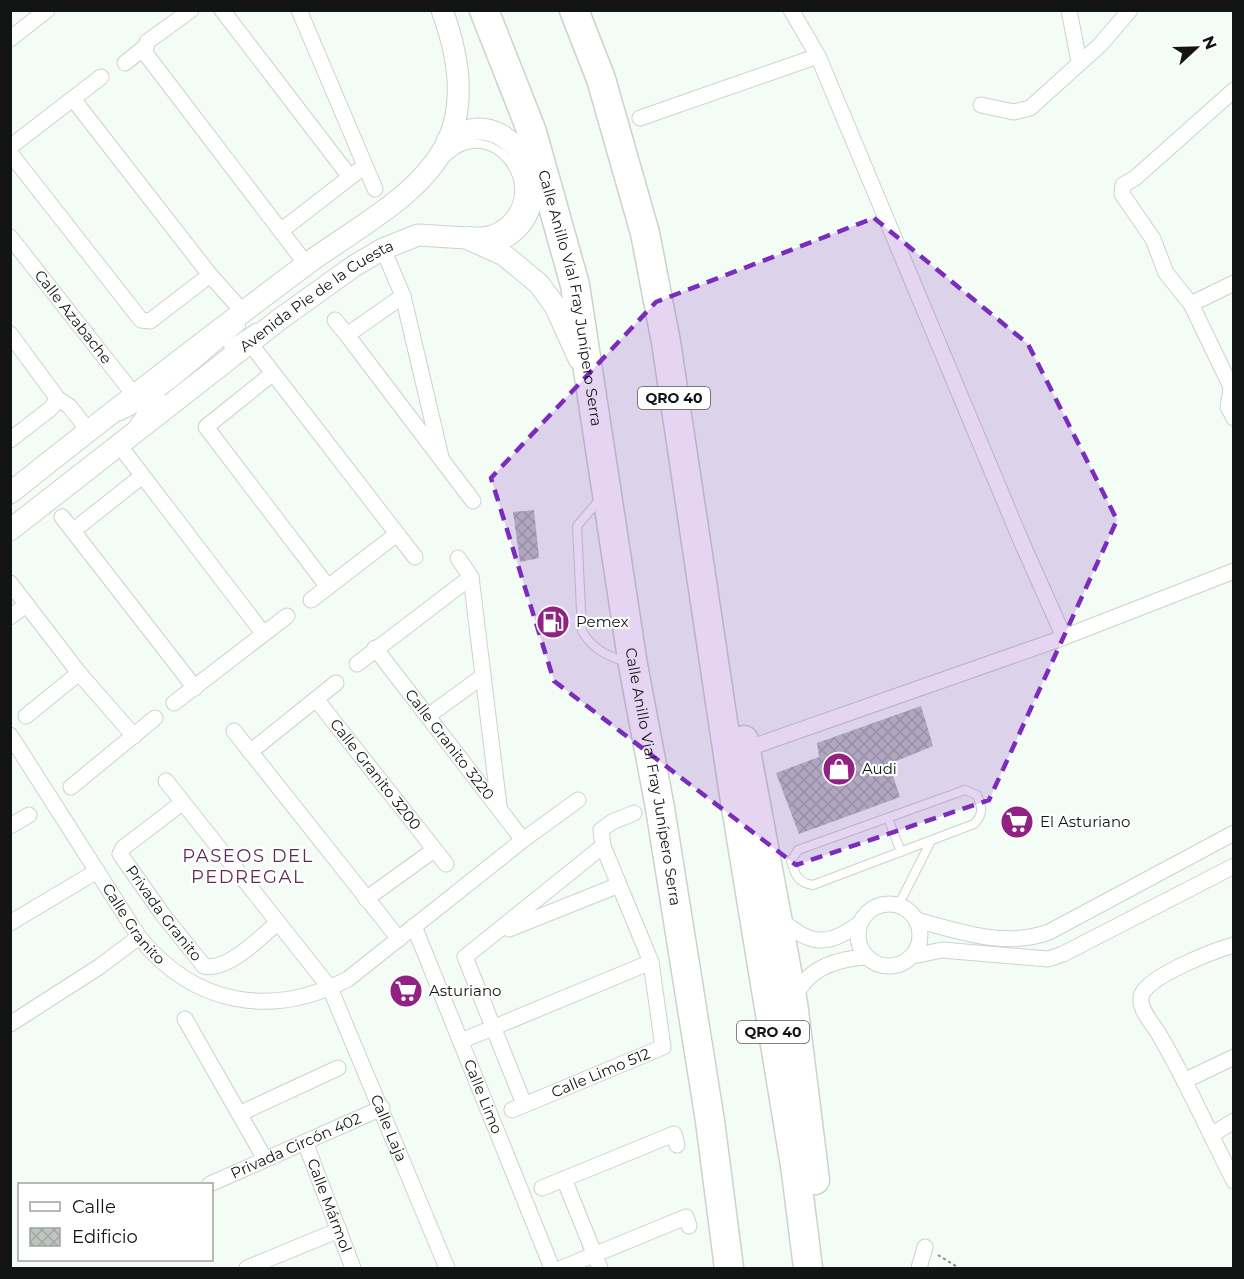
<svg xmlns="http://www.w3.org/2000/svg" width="1244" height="1279" font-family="Montserrat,sans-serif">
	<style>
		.building { fill: url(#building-cross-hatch) }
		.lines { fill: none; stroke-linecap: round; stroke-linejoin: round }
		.lane-casing { stroke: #cbd3cd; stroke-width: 10 }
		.street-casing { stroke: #cbd3cd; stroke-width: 17 }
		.secondary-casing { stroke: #cbd3cd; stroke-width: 23 }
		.highway-casing { stroke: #cbd3cd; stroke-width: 31 }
		.path { stroke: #868b87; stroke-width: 2; stroke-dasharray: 3 3; stroke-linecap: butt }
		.lane { stroke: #fff; stroke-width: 8 }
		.street { stroke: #fff; stroke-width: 15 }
		.secondary { stroke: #fff; stroke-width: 21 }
		.highway { stroke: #fff; stroke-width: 28 }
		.marked { fill: #7b2cbf; fill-opacity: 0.2; stroke: #7b2cbf; stroke-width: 4.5; stroke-dasharray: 12 8; stroke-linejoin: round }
		.labels { text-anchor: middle; stroke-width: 4.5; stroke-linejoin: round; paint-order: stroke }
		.shield { fill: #fff; stroke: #595b5a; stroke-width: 1.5 }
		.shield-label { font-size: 14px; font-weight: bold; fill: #121513 }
		.street-label { font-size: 15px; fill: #121513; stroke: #fff }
		.poi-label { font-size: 15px; fill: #121513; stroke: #fff; text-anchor: start }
		.quarter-label { font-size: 18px; letter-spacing: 1.5px; fill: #612b58; stroke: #fff }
	</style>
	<defs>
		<pattern id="building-cross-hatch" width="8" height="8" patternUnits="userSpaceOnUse" patternTransform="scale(1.5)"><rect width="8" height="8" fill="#bdc5c0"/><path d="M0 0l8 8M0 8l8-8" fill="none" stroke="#a1a8a4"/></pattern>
	</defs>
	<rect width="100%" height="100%" fill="#f4fcf6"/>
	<g class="building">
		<polygon points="534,510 539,558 520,562 513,512"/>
		<polygon points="921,706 933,746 889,764 900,797 799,834 776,773 819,757 817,743"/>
		<polygon points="1012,809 1030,822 1021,834 1003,821"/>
	</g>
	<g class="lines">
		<g class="lane-casing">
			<g id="lane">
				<path d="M448,156C492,115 547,187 503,223C493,231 482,233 469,231"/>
				<polyline points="228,346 255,328"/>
				<path d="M121,416C166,395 203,357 241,326"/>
				<polyline points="135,422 141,414 162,398"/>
				<path d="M600,499L577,526L582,631C593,650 607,655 627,663"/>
				<path d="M965,790L977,795C982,807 984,814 974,824L813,885C798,883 795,875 791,861L798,850Z"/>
				<polyline points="888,818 901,852"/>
				<polyline points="899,904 931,841"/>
			</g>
		</g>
		<g class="street-casing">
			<g id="street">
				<polyline points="191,10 147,42 145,53 306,264"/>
				<polyline points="222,10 350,177"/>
				<polyline points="299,10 375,189"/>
				<polyline points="791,10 818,56 1022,543 1064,637"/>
				<polyline points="1069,10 1079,62"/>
				<polyline points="10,39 47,10"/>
				<polyline points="125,63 145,47"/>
				<polyline points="1234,90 1135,178 1123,185 1122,194 1153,239 1166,273 1191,304 1234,393"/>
				<polyline points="73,99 210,275 244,313"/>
				<polyline points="981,105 1014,112 1030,108 1100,45 1130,10"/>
				<polyline points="640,118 818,56"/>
				<polyline points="10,147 101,77"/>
				<polyline points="10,153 141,320 150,321 210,275"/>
				<polyline points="282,230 358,171"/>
				<path id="s1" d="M10,237L135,396"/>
				<polyline points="383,249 403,296 441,457"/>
				<polyline points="403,296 347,335 473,501"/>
				<polyline points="1191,304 1234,283"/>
				<polyline points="335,320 347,335"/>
				<polyline points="10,334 58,399 69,406 89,431"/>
				<polyline points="249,342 415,557"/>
				<polyline points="272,374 206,427 328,587"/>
				<polyline points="1231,389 1228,407 1234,418"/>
				<polyline points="10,440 50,409 58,399"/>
				<polyline points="119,445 263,633"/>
				<polyline points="62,517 195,688"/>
				<polyline points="74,530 141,477"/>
				<polyline points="458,558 471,577 499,806"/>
				<polyline points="10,583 79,673 134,736"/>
				<polyline points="311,600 397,534"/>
				<polyline points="10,617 26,605"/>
				<path id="s2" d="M375,648L523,840"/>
				<polyline points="357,664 471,577"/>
				<path id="s3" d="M316,699L446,864"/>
				<polyline points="174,703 287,616"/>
				<polyline points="26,716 79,673"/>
				<polyline points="428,716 483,676"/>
				<polyline points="234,731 399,939"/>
				<path id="s4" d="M10,735L139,937C194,1005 271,1019 348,979L523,840L578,800"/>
				<polyline points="746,749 1054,641 1234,571"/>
				<polyline points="250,752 336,683"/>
				<path id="s5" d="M166,781L330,988L447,1268"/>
				<polyline points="71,787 155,718"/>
				<path id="s6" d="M183,802L123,848L120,854L163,915L204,966C227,972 261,937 278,922"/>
				<polyline points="10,826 29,815"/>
				<polyline points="366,899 434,850"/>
				<circle cx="889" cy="935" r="31"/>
				<path d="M779,918C809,945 827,948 860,923"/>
				<path d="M917,920C960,932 1006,948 1049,932L1234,833"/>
				<polyline points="10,923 97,871"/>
				<path id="s7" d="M414,926L552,1268"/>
				<polyline points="509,929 619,885"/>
				<path d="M1234,945C1213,951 1151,975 1142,994C1137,1006 1150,1021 1157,1031C1186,1079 1208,1131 1234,1181"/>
				<polyline points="913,956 942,950 1048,959 1063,954 1234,866"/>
				<path d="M794,1000C805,969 836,959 866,957"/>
				<polyline points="185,1019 265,1159"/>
				<polyline points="10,1024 99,967 139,937"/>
				<polyline points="461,1041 651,962"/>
				<polyline points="1184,1081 1234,1057"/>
				<polyline points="524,1104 465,957 603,846"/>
				<path id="s8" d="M512,1110L663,1047L651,962L603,846L601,830L612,822L634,813"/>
				<polyline points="241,1113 338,1068"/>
				<polyline points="1211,1135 1234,1121"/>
				<path id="s9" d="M305,1142L353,1268"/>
				<polyline points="564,1179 600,1268"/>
				<path id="s10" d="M210,1184L382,1108"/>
				<polyline points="542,1188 674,1134 677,1145"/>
				<polyline points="247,1268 339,1230"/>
				<polyline points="562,1268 686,1217 689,1226"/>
				<polyline points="919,1268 925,1247"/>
			</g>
		</g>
		<g class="secondary-casing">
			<g id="secondary">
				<path d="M447,141C452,138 458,134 463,132C516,112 560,197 510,234C504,239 492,241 484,244"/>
				<path d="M10,493C107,416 205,340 304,266C353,229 418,199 447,143C467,102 457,51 442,10"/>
				<path id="s11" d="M10,530L280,319L354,266L383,249L418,235L466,238L504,255L539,284L555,306L579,359"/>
			</g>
		</g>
		<g class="highway-casing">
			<g id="highway">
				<path id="s12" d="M484,10L532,132L575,285L633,665L660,808L710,1121L729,1268"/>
				<polyline points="574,10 601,79 645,233 666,342 734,795 796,1172 808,1268"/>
				<polyline points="744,740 793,1003 815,1180"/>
			</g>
		</g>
		<polyline class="path" points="938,1255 959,1268"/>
		<use href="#lane" class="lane"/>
		<use href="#street" class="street"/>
		<use href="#secondary" class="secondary"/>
		<use href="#highway" class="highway"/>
	</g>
	<path class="marked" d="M874,218L1028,344L1117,520L989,800L796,865L554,681L491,478L656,302Z"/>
	<defs>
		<g id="fuel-disc" transform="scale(1.725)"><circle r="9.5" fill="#912182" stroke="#fff"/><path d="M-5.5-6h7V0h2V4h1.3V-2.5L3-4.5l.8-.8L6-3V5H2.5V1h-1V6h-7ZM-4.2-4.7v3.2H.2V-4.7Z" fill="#fff"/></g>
		<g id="shop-disc" transform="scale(1.725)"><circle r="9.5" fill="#912182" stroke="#fff"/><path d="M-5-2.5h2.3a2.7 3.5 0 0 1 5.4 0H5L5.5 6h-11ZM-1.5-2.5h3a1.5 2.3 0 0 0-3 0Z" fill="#fff"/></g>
		<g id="supermarket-disc" transform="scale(1.725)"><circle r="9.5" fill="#912182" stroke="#fff"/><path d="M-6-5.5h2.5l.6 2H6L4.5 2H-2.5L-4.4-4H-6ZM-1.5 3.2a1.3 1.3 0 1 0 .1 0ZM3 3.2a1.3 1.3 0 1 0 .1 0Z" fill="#fff"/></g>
	</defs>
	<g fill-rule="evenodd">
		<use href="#fuel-disc" x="553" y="622"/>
		<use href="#shop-disc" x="839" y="769"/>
		<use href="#supermarket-disc" x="1017" y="822"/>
		<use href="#supermarket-disc" x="406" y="991"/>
	</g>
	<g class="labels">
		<g class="shield">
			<rect x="638" y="387" width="72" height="22" rx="4.5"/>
			<rect x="737" y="1021" width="72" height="22" rx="4.5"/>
		</g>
		<g class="shield-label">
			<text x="674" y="403">QRO 40</text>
			<text x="773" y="1037">QRO 40</text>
		</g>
		<g class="street-label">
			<text dy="5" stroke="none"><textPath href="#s11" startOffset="386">Avenida Pie de la Cuesta</textPath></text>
			<text dy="5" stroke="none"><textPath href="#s12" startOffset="302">Calle Anillo Vial Fray Junípero Serra</textPath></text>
			<text dy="5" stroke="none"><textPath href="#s1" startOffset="102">Calle Azabache</textPath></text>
			<text dy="5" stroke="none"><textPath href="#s2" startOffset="122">Calle Granito 3220</textPath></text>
			<text dy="5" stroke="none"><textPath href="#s3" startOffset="96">Calle Granito 3200</textPath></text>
			<text dy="5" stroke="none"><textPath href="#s12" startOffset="788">Calle Anillo Vial Fray Junípero Serra</textPath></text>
			<text dy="5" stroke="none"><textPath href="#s6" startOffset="156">Privada Granito</textPath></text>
			<text dy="5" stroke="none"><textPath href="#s4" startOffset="226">Calle Granito</textPath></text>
			<text dy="5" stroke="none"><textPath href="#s8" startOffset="96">Calle Limo 512</textPath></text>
			<text dy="5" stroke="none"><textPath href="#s7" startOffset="184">Calle Limo</textPath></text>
			<text dy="5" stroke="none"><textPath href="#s5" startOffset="416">Calle Laja</textPath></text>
			<text dy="5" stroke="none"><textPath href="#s10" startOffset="94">Privada Circón 402</textPath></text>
			<text dy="5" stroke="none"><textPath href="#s9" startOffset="68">Calle Mármol</textPath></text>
		</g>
		<g class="poi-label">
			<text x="576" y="627">Pemex</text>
			<text x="862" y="774">Audi</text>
			<text x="1040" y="827">El Asturiano</text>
			<text x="429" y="996">Asturiano</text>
		</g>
		<g class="quarter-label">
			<text x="248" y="862">PASEOS DEL<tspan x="248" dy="21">PEDREGAL</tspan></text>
		</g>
	</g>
	<rect width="1244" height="1279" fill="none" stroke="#121513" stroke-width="24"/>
	<rect x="18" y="1183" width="195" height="78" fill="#ffffff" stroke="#a0a1a1" stroke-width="1.5"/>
	<rect x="30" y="1202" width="30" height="9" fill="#ffffff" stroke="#a0a1a1" stroke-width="1.5"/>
	<text x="72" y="1213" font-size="18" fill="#121513">Calle</text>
	<rect x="30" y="1228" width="30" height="18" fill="url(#building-cross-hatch)" stroke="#a0a1a1" stroke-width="1.5"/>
	<text x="72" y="1243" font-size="18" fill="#121513">Edificio</text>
	<g transform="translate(1196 48) rotate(68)" stroke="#ffffff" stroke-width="4.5" paint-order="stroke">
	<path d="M0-4.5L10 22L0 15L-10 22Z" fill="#121513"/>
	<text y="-9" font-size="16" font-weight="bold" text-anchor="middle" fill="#121513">N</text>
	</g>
</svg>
